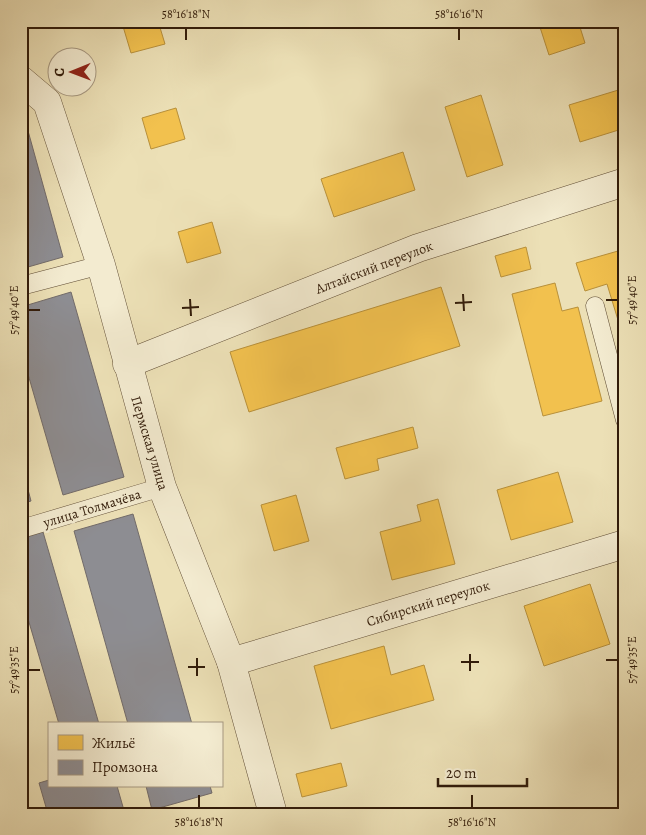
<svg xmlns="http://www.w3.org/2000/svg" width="646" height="835" font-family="Alegreya,serif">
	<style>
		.homes { fill: #f2c14e; stroke: #b8903a }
		.industry { fill: #8d8d92; stroke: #726b69 }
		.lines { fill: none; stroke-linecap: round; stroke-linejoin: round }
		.lane-casing { stroke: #604d35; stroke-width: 19 }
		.street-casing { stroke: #604d35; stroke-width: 29 }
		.lane { stroke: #f3ebd0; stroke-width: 18 }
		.street { stroke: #f3ebd0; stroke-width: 28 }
		.ticks { fill: none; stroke: #321c0a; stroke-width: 2 }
		.labels { text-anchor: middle; stroke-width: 5; stroke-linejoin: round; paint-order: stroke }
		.street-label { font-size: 14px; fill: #321c0a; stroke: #f3ebd0 }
		.neatline { fill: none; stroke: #321c0a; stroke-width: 2 }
		.ticks-label { font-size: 12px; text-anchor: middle; fill: #321c0a }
	</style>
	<rect width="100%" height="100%" fill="#ece0b6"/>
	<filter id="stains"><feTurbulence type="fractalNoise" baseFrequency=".004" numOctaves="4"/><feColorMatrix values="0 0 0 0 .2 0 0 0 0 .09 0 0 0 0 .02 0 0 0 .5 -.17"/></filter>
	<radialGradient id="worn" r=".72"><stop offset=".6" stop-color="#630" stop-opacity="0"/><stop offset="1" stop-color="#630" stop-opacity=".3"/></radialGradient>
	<g class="homes">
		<polygon points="127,21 158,21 165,44 131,53 122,23"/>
		<polygon points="538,21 578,21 585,43 549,55"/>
		<polygon points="625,88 625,128 580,142 569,105"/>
		<polygon points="481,95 503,165 467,177 445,107"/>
		<polygon points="176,108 185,139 151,149 142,118"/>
		<polygon points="403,152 415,190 334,217 321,179"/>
		<polygon points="212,222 221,253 187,263 178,232"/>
		<polygon points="526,247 531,269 501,277 495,256"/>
		<polygon points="625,249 625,343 607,284 585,291 576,263"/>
		<polygon points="555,283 562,311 578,307 602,401 543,416 512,294"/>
		<polygon points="441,287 460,346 249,412 230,352"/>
		<polygon points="413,427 418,448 377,459 379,470 345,479 336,448"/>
		<polygon points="558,472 573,522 511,540 497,490"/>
		<polygon points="296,495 309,541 274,551 261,505"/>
		<polygon points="438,499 455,564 392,580 380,532 421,521 417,505"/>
		<polygon points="590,584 610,644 544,666 524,606"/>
		<polygon points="384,646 391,675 424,665 434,700 331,729 314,666"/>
		<polygon points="341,763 347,786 302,797 296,774"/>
	</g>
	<g class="industry">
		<polygon points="25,120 63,257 28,267 21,243 21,121"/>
		<polygon points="71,292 124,477 63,495 21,350 21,307"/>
		<polygon points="21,463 31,501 21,504"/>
		<polygon points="133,514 192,724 128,724 74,531"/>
		<polygon points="43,532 99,724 59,724 21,595 21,539"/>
		<polygon points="49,780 49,786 117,786 125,814 48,814 39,783"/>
		<polygon points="146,786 210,786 212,793 152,810"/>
	</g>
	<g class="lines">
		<g class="lane-casing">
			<g id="lane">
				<polyline points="21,286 101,265"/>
				<polyline points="595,306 625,420"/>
				<polyline points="21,529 162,487"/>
			</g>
		</g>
		<g class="street-casing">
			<g id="street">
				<polyline points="21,80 47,102 101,265 162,487 231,662 273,814"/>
				<polyline points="127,364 418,248 625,182"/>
				<polyline points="231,662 625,544"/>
			</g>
		</g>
		<use href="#lane" class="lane"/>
		<use href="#street" class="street"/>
	</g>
	<path class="ticks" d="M186,28V40M459,28V40M463,294L464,311M190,299L191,316M606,300H618M455,303L472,302M182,308L199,307M28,310H40M470,654V671M197,658V676M606,660H618M461,662H479M188,667H205M28,670H40M199,795V808M472,795V808"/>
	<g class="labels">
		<g class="street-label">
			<text transform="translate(374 267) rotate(-21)" y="5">Алтайский переулок</text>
			<text transform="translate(150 443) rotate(73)" y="5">Пермская улица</text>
			<text transform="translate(92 508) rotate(-17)" y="5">улица Толмачёва</text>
			<text transform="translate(428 603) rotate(-17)" y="5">Сибирский переулок</text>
		</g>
	</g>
	<rect width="646" height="835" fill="none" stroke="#ece0b6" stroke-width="55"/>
	<rect x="48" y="722" width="175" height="65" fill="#f3ebd0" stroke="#a69881"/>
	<rect x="58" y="735" width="25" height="15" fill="#f2c14e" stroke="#a69881"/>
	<text x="92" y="748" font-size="15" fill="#321c0a">Жильё</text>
	<rect x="58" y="760" width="25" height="15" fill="#8d8d92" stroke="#a69881"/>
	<text x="92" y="772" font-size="15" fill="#321c0a">Промзона</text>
	<g transform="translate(72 72) rotate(269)"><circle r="24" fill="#f3ebd0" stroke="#a69881"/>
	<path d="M0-4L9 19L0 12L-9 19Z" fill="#8f2418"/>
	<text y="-8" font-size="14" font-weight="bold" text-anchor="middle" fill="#321c0a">С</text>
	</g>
	<path d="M438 778v8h89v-8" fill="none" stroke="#321c0a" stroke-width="2.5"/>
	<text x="446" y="778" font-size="15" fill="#321c0a" stroke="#f3ebd0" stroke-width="4" paint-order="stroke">20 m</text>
	<rect x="28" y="28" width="590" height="780" class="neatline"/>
	<g class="ticks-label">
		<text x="186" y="18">58°16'18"N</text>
		<text x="459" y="18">58°16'16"N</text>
		<text transform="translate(632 300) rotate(-90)" y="4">57°49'40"E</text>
		<text transform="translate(14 310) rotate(-90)" y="4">57°49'40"E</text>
		<text transform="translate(632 660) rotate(-90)" y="4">57°49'35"E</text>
		<text transform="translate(14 670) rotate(-90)" y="4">57°49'35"E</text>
		<text x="199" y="826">58°16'18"N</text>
		<text x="472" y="826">58°16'16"N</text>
	</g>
	<rect width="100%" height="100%" filter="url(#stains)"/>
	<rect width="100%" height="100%" fill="url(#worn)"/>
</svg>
